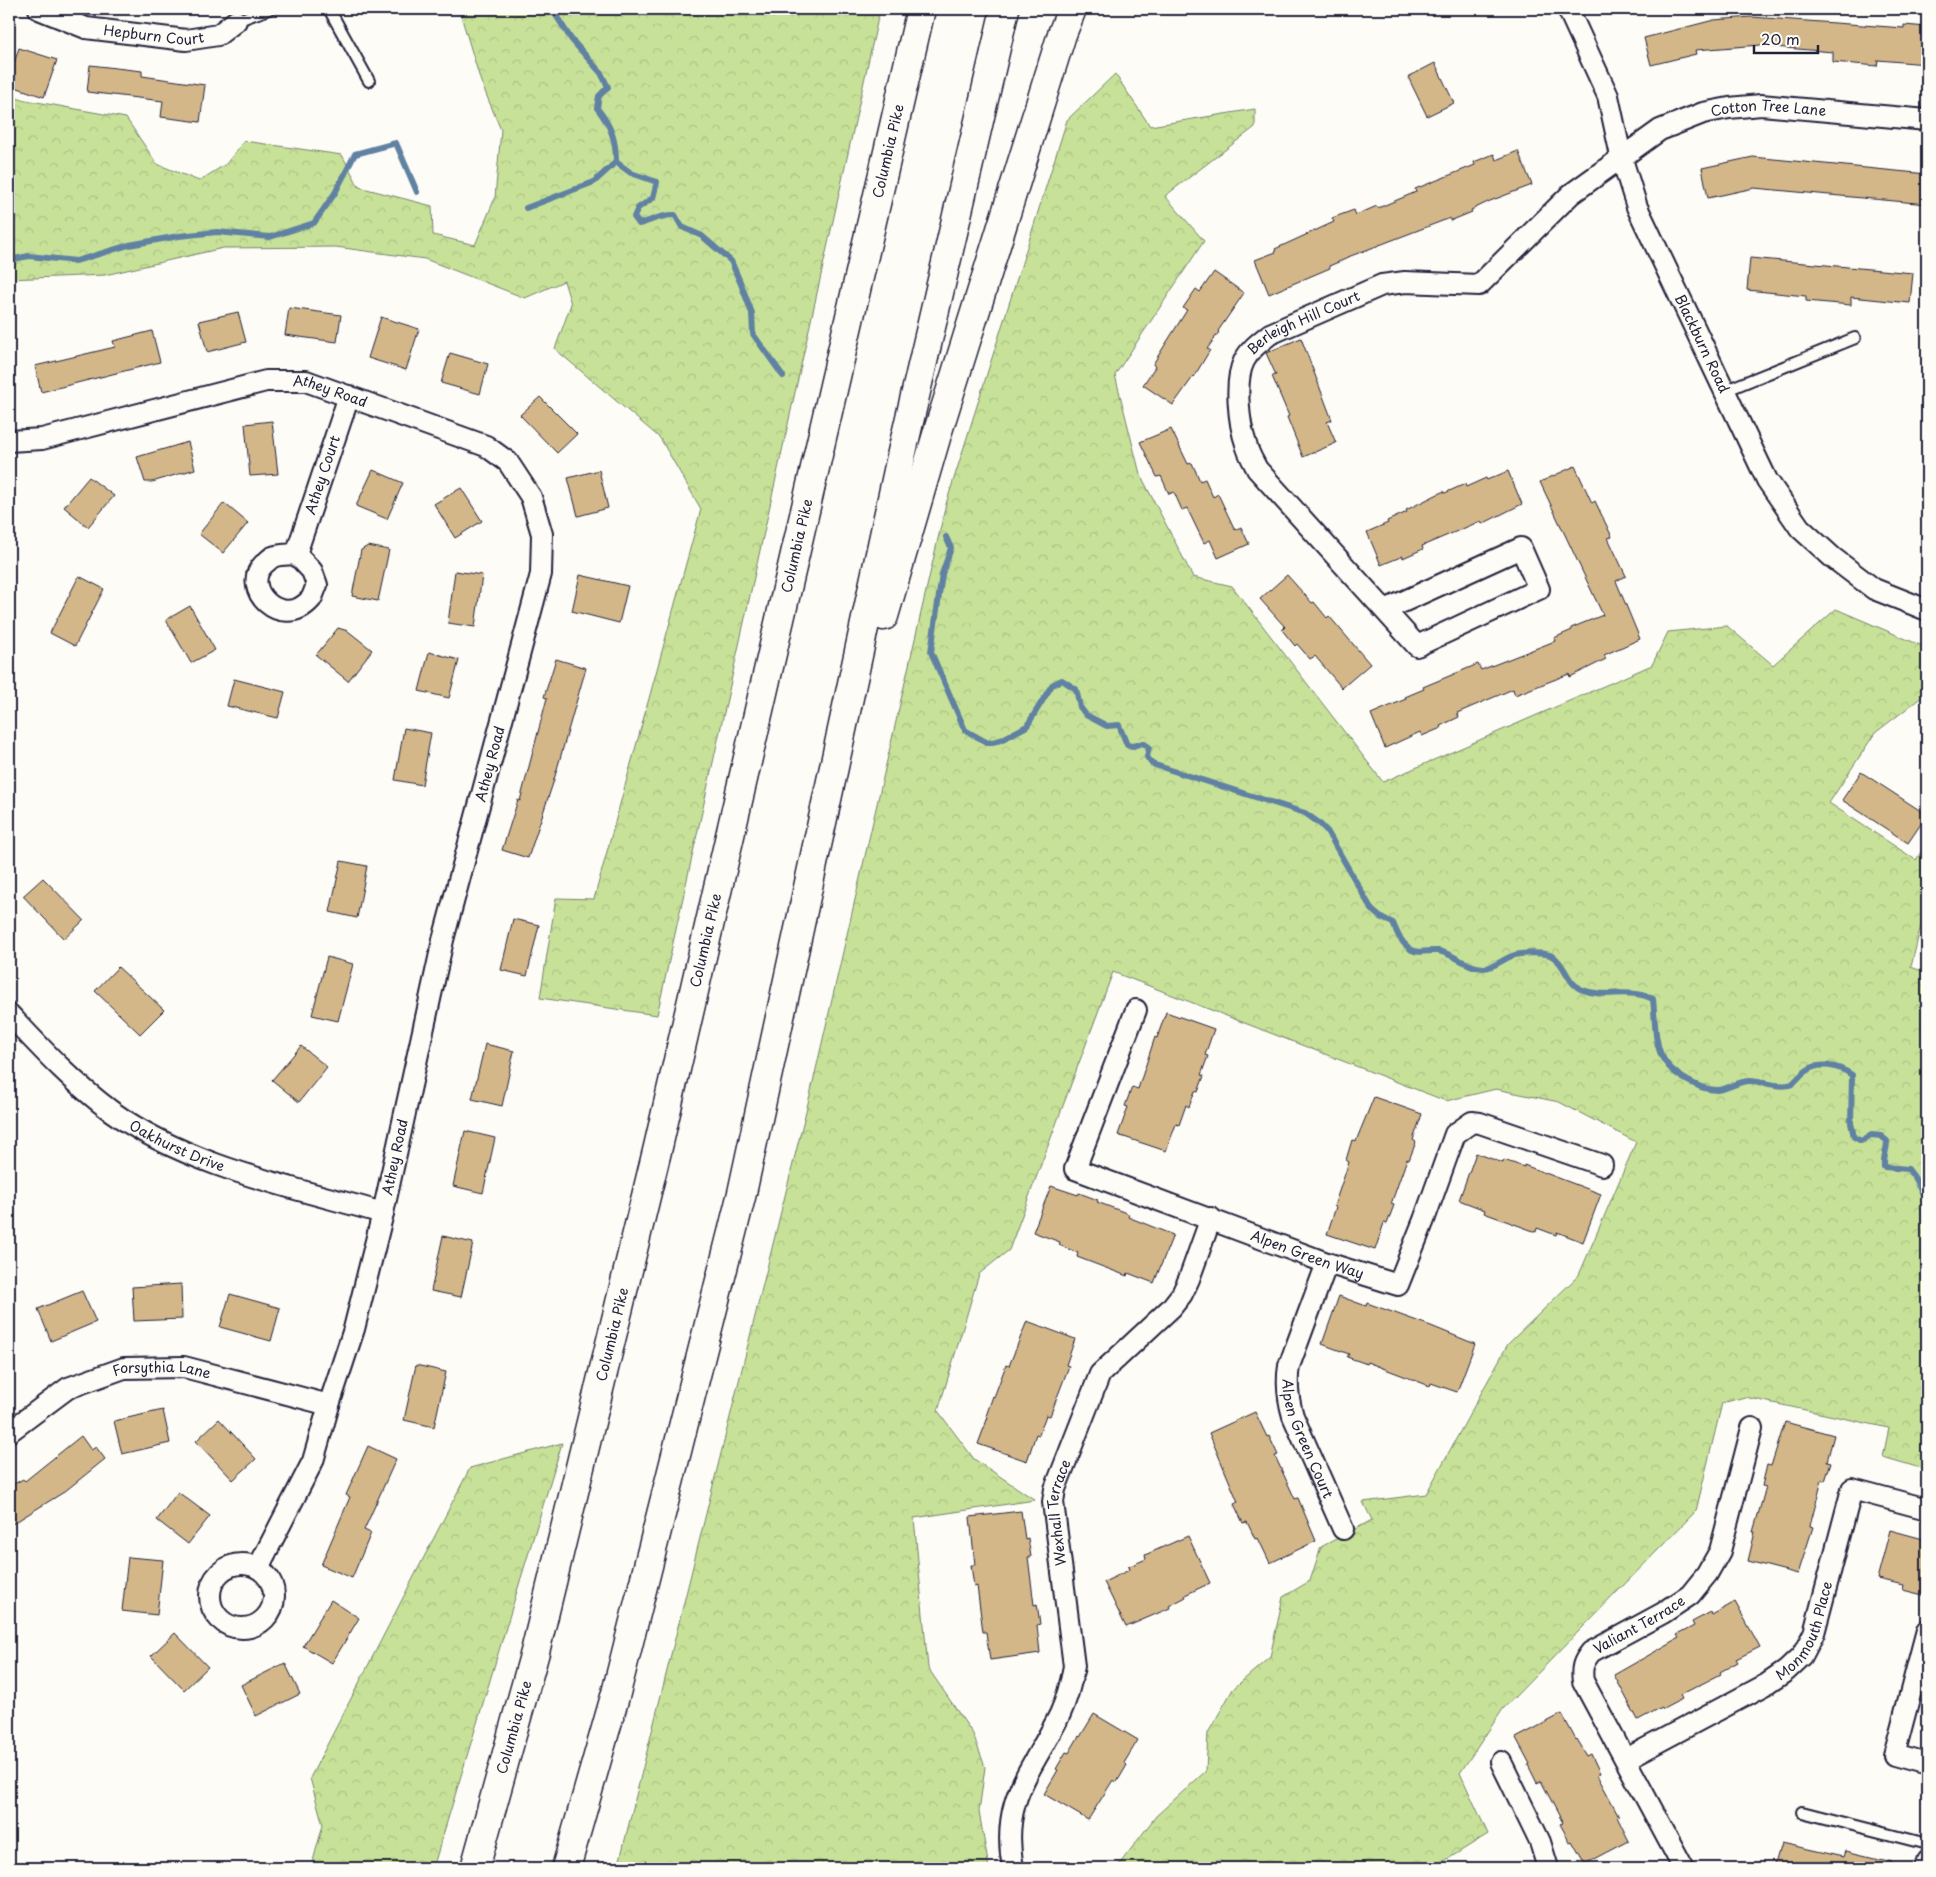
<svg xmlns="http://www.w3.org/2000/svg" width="1936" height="1877" font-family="'Playpen Sans',sans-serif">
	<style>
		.forest { fill: url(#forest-crowns); stroke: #74826a }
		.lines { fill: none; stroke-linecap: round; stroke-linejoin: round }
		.stream { stroke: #6081a2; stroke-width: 6 }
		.building { fill: #d4b789; stroke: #22223b }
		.service-casing { stroke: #22223b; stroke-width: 14 }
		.minor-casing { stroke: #22223b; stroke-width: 24 }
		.trunk-casing { stroke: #22223b; stroke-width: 31 }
		.service { stroke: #fdfcf7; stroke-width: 10 }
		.minor { stroke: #fdfcf7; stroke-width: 20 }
		.trunk { stroke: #fdfcf7; stroke-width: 28 }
		.labels { text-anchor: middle; stroke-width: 4; stroke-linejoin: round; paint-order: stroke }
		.street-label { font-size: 14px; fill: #22223b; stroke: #fdfcf7 }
	</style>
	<defs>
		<pattern id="forest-crowns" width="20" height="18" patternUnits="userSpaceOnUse" patternTransform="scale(1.25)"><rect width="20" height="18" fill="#c7e298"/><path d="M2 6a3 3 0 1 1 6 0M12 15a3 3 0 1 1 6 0" fill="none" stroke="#abc284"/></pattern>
	</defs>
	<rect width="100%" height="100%" fill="#fdfcf7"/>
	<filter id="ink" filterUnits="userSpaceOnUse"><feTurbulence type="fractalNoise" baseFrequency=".02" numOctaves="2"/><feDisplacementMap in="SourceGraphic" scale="10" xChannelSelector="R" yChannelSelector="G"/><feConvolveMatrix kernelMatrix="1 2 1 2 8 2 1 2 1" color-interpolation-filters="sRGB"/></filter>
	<g filter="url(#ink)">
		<g class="forest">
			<polygon points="459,9 880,9 657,1015 540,998 556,898 594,899 701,509 660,438 555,349 571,304 564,281 525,298 425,259 336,247 223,248 105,275 9,279 9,97 126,118 157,164 199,181 226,164 244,141 342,155 359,187 432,206 433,235 475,245 495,198 501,130 481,82"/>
			<polygon points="1115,74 1150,126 1255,109 1255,127 1165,196 1204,241 1115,375 1140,474 1193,577 1232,586 1383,782 1652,665 1668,632 1727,626 1773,665 1836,609 1927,648 1927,693 1875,733 1829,803 1916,860 1927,842 1927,900 1911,967 1927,973 1927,1470 1883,1457 1889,1428 1745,1397 1722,1403 1696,1511 1503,1709 1460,1773 1488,1834 1435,1867 1426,1868 1119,1868 1118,1866 1156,1816 1206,1771 1208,1733 1233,1689 1270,1657 1283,1597 1310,1581 1321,1547 1372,1520 1363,1502 1426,1494 1508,1344 1579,1275 1636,1142 1559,1102 1496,1089 1446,1101 1113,972 1009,1250 979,1274 938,1411 974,1459 1035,1500 914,1518 928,1668 973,1734 985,1767 979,1812 989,1868 618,1868 811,1091 946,504 1067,120"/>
			<polygon points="562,1443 433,1868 311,1868 323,1825 310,1778 470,1468"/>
		</g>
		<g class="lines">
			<g class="stream">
				<path d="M552,9L571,39L601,73L608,87L599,96L597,108C611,126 616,139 616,162L631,173L657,182L653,198L638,208L634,217L639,224C652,221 662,214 675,215L682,227L702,236L731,261L741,284L752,313L753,334L783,376"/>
				<polyline points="526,208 594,182 616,162"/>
				<polyline points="9,260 29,256 76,261 129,245 179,236 217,232 270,237 314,223 335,193 355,154 396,143 417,192"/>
				<path d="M946,537L951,548L942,574L931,652L965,730L988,743L1001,740L1027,726L1052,685L1062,680L1076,689L1080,707L1086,715L1107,726L1119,725L1127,745L1133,746L1143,743L1149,747L1147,757L1152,764L1305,813L1319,823L1327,831L1372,910L1380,917L1393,923C1397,933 1400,941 1409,948C1417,955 1429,950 1438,951C1455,954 1467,968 1484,968C1494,968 1503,959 1512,956C1520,953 1542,952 1550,955C1566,962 1566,984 1583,990C1606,999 1630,987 1653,999C1657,1036 1651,1061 1688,1081C1698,1086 1706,1090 1717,1090C1728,1089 1738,1081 1750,1081C1761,1081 1782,1089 1792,1084C1797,1080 1801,1074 1806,1071C1819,1061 1840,1066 1852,1075L1851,1123L1854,1137L1861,1141L1871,1135L1881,1136L1887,1141C1887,1151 1883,1157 1884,1167L1908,1169L1914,1177L1927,1201"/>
			</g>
		</g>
		<g class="building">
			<polygon points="1751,17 1904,28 1904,25 1927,27 1927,64 1878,60 1877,66 1833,62 1833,52 1774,47 1774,44 1695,50 1696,54 1651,65 1644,38 1714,20"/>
			<polygon points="19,48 57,60 44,97 9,85 9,78"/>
			<polygon points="1435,63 1454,103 1427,116 1408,77"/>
			<polygon points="90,65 142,71 142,76 205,85 200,122 161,117 163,101 87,92"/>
			<polygon points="1518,151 1532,185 1490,201 1471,210 1472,212 1450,221 1450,218 1348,257 1348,258 1329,266 1330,268 1269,294 1255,260 1276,252 1275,249 1334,222 1332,218 1354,210 1356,215 1377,206 1378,208 1416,192 1415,189 1475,165 1474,162 1494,154 1496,160"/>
			<polygon points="1753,157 1927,174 1927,204 1754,188 1708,198 1702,168"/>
			<polygon points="1750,258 1913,273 1910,303 1851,297 1851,305 1806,301 1806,296 1747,290"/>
			<polygon points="1214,272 1244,293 1218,331 1219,332 1207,349 1210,350 1198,370 1173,405 1143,385 1155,367 1153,364 1187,310 1183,308 1196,289 1200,292"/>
			<polygon points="289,308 341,315 337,342 285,335"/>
			<polygon points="238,312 246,342 207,352 199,321"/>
			<polygon points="381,317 419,329 406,370 368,358"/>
			<polygon points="152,331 160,362 41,392 35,366 115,347 113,341"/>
			<polygon points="1301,338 1332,420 1327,422 1336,443 1303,457 1287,417 1289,416 1272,376 1276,375 1266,353"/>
			<polygon points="450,353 488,364 480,394 441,383"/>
			<polygon points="540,397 577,434 557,453 520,415"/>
			<polygon points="272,421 278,474 250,476 245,424"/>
			<polygon points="1171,429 1188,464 1192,463 1200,481 1205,479 1213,497 1218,494 1235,530 1241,527 1249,544 1218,558 1210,540 1204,543 1187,508 1182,510 1174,492 1169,494 1161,476 1157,477 1140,442"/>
			<polygon points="188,442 195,469 152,482 145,482 137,457"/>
			<polygon points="1575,466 1592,503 1595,501 1612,537 1608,538 1626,576 1616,581 1640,639 1604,655 1606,659 1570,677 1569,674 1515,695 1513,689 1457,713 1459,717 1440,726 1441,728 1422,736 1420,732 1385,748 1371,714 1406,699 1405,697 1424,689 1423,687 1478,664 1481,670 1555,641 1554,638 1572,630 1571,628 1603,615 1540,482"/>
			<polygon points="373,470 403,483 387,519 356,506"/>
			<polygon points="599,470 608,508 578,516 568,478"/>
			<polygon points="1508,471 1522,504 1482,524 1481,521 1422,546 1423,549 1403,558 1403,556 1381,565 1367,532 1388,523 1387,521 1407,512 1406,510 1444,491 1445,493 1465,484 1466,487 1486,478 1487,480"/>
			<polygon points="89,477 114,496 88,527 64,507"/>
			<polygon points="461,488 482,521 455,538 434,504"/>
			<polygon points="224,503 248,523 223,553 199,534"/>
			<polygon points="368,546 389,550 378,601 352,596 361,550"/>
			<polygon points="455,571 482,575 475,627 448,623"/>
			<polygon points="580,575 628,586 619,623 572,611"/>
			<polygon points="1287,575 1312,603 1314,602 1327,618 1329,616 1370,664 1342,688 1315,656 1310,659 1297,644 1295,646 1282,630 1285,627 1260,599"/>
			<polygon points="79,576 104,589 75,646 50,633"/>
			<polygon points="190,606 215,650 191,663 166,620"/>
			<polygon points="338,628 348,631 372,650 348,681 316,655"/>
			<polygon points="429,652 459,660 449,698 419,691"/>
			<polygon points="556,659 586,668 553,783 528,858 502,850 518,800 520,801 547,698 544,697"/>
			<polygon points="234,679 285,692 278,718 227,706"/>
			<polygon points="404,728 431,733 422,785 395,780"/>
			<polygon points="1861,772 1927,815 1908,843 1842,800"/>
			<polygon points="341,861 367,866 357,918 330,912"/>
			<polygon points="43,878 84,920 64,939 23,896"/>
			<polygon points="513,919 539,925 527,976 501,970"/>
			<polygon points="327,957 353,964 338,1021 312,1015"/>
			<polygon points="118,967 164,1010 140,1034 95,991"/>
			<polygon points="1166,1012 1214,1029 1205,1055 1208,1056 1201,1075 1204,1076 1198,1092 1195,1091 1189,1107 1186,1105 1179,1125 1176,1124 1166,1151 1118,1135 1128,1107 1125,1106 1132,1087 1138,1089 1155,1037 1157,1038"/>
			<polygon points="485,1044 514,1051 502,1106 472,1099"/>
			<polygon points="301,1046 327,1067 299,1102 272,1080"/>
			<polygon points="1374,1097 1422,1114 1413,1140 1416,1142 1409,1160 1407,1159 1391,1204 1394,1205 1387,1224 1384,1223 1375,1250 1327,1234 1336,1207 1334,1206 1349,1162 1346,1160 1352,1140 1356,1141"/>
			<polygon points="465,1131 495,1138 483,1193 453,1186"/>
			<polygon points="1476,1153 1503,1163 1504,1160 1524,1167 1524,1165 1601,1194 1583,1242 1557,1232 1556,1235 1537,1228 1536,1232 1484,1213 1485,1210 1459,1200"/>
			<polygon points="1051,1186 1078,1195 1079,1193 1098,1200 1097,1202 1129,1214 1128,1217 1173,1235 1154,1283 1128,1273 1127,1276 1077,1257 1078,1253 1059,1245 1060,1242 1033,1232"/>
			<polygon points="443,1236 473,1243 461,1297 431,1291"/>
			<polygon points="181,1284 182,1319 134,1321 132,1287"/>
			<polygon points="82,1291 96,1322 51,1341 38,1309"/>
			<polygon points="230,1294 280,1308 271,1341 220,1327"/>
			<polygon points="1339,1296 1366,1306 1367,1303 1431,1326 1475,1344 1457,1392 1431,1383 1430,1386 1367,1362 1367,1364 1347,1357 1349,1354 1322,1344"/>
			<polygon points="1027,1321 1075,1339 1066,1365 1069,1366 1050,1416 1046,1415 1039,1435 1036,1434 1027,1461 978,1444 988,1417 986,1416 993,1396 994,1397 1006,1365 1009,1366"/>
			<polygon points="416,1365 446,1372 434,1427 404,1420"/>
			<polygon points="163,1410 170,1443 122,1454 114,1421"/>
			<polygon points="1255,1412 1267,1437 1269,1436 1278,1455 1275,1456 1295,1499 1298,1498 1316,1541 1270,1563 1258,1538 1255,1539 1247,1522 1243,1523 1234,1504 1238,1502 1209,1433"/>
			<polygon points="219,1419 256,1459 233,1480 196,1441"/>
			<polygon points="1785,1422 1834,1435 1827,1461 1831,1462 1825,1481 1822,1480 1810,1526 1813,1527 1798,1574 1748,1561 1755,1532 1753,1532 1766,1487 1762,1486 1767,1465 1771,1466"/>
			<polygon points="81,1436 91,1450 96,1447 105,1459 64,1492 9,1526 9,1487 23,1479 25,1481"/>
			<polygon points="368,1446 396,1459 364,1530 371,1533 352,1578 321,1565 350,1497 346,1495"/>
			<polygon points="178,1492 210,1516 188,1544 157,1520"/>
			<polygon points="1021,1511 1025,1539 1028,1538 1031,1557 1028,1557 1034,1605 1037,1604 1040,1624 1037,1625 1040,1653 990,1660 986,1632 983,1632 977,1586 974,1587 971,1565 975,1565 970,1517"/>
			<polygon points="1890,1530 1927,1540 1927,1596 1903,1590 1904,1585 1877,1579"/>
			<polygon points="1188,1536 1210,1583 1185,1595 1186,1597 1169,1606 1170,1608 1126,1627 1104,1582 1129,1570 1128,1567 1146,1559 1145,1555"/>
			<polygon points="128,1557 163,1560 157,1615 122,1611"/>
			<polygon points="331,1600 359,1618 332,1663 303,1646"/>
			<polygon points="1735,1602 1760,1647 1736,1659 1738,1662 1720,1672 1721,1674 1680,1695 1682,1699 1663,1709 1662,1707 1638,1720 1614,1675 1679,1638 1677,1635 1694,1626 1692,1622 1711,1612 1712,1615"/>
			<polygon points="175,1633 208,1667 184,1690 151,1656"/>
			<polygon points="285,1663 300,1694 256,1716 241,1685"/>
			<polygon points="1094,1714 1138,1740 1124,1763 1127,1765 1117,1782 1113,1780 1088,1820 1044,1794 1058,1770 1056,1769 1066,1752 1069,1753 1079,1736 1080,1737"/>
			<polygon points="1562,1714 1576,1740 1577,1739 1587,1756 1591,1754 1600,1773 1597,1775 1619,1816 1617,1817 1629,1841 1585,1864 1572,1841 1570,1842 1560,1824 1563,1823 1541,1781 1537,1783 1528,1765 1530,1764 1516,1738"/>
			<polygon points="1781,1843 1844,1857 1846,1851 1891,1862 1891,1868 1774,1868"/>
		</g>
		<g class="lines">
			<g class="service-casing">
				<g id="service">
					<polyline points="329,9 369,81"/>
					<polyline points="236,21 269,9"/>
					<polyline points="1724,391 1855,338"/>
					<polyline points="1802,1812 1927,1844"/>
				</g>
			</g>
			<g class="minor-casing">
				<g id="minor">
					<path id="s1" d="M39,9L86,28L186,40L218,35L236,21"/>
					<path id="s2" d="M1568,9L1608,96L1621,156L1637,207L1767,480L1800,528L1832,557L1874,589L1927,610"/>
					<path id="s3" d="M9,441L42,439L266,381H306L486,446L508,462L531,497L542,534L541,574L443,940L383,1213L354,1329L329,1405L313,1461L258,1568"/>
					<path id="s4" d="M296,554L312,571L317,585C315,589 313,596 311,599C282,632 239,588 264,564C267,562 270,558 273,557C279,554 290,555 296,554L349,396"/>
					<path id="s5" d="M1385,610L1521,548L1539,589L1417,646L1257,469C1253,461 1248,453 1246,444C1239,424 1234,381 1244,361C1250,349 1260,342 1270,334L1382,285L1405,282L1479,285L1571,194L1660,130L1703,113L1729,108L1761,105L1927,120"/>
					<path id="s6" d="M1136,1010L1075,1169L1327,1263L1398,1285L1424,1220L1455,1134L1472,1122L1480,1123L1602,1165"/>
					<path id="s7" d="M9,1014C41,1048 73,1083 111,1111C189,1167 292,1187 383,1213"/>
					<path id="s8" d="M1327,1263L1289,1366C1286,1384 1288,1399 1293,1416L1343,1529"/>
					<path id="s9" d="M9,1432L68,1388L124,1368L184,1367L329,1405"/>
					<circle cx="242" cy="1596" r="32"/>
					<polyline points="1927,1630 1894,1755 1927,1764"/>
					<path id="s10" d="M1626,1759L1767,1684L1786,1671L1802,1656L1814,1633L1852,1489L1927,1509"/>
					<polyline points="1501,1762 1540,1842 1548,1868"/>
					<path id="s11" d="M1013,1868C1000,1798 1032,1772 1060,1714C1067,1699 1071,1683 1074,1666L1053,1502L1055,1489L1100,1374L1171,1308L1182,1294L1189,1279L1211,1218"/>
					<path id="s12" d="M1681,1868L1683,1867L1583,1681C1581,1668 1583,1662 1591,1652L1663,1613L1690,1595L1707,1574L1720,1551L1752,1428"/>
					<polyline points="1925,1868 1927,1861"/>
				</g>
			</g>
			<g class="trunk-casing">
				<g id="trunk">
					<polyline points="884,616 938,431 1062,34 1072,9"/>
					<path id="s13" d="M475,1868L535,1652L658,1147L921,9"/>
					<polyline points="566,1868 616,1693 742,1193 902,452 1005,9"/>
				</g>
			</g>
			<use href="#service" class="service"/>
			<use href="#minor" class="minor"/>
			<use href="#trunk" class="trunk"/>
		</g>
	</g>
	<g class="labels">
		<g class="street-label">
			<text dy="5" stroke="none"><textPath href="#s1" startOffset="119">Hepburn Court</textPath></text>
			<text dy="5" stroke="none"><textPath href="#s5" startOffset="1288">Cotton Tree Lane</textPath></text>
			<text dy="5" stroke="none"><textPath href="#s13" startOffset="1766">Columbia Pike</textPath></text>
			<text dy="5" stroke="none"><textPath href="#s5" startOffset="752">Berleigh Hill Court</textPath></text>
			<text dy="5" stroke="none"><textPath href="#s2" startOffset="362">Blackburn Road</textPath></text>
			<text dy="5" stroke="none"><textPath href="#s3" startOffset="330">Athey Road</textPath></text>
			<text dy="5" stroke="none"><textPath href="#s4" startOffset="265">Athey Court</textPath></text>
			<text dy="5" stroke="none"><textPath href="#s13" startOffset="1361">Columbia Pike</textPath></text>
			<text transform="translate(490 764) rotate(-75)" y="5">Athey Road</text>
			<text dy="5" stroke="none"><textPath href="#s13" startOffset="956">Columbia Pike</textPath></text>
			<text dy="5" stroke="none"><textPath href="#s7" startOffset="216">Oakhurst Drive</textPath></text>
			<text transform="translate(395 1157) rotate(-78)" y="5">Athey Road</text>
			<text dy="5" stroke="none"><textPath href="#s6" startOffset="418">Alpen Green Way</textPath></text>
			<text dy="5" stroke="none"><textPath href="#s13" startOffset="551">Columbia Pike</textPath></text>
			<text dy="5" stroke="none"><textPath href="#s9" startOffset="171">Forsythia Lane</textPath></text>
			<text dy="5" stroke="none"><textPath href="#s8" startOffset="186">Alpen Green Court</textPath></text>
			<text dy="5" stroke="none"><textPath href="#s11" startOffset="371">Wexhall Terrace</textPath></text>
			<text dy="5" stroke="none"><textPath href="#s12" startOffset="300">Valiant Terrace</textPath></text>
			<text dy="5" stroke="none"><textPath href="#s10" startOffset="228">Monmouth Place</textPath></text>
			<text dy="5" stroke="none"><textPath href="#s13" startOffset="146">Columbia Pike</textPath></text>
		</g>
	</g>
	<rect width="1936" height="1877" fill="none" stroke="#fdfcf7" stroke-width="30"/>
	<rect x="15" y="15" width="1906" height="1847" fill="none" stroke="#22223b" stroke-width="2" filter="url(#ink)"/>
	<path d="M1754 45v8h64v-8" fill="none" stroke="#22223b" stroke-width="2.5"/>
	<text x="1761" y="45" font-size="15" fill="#22223b" stroke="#fdfcf7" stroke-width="4" paint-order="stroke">20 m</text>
</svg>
